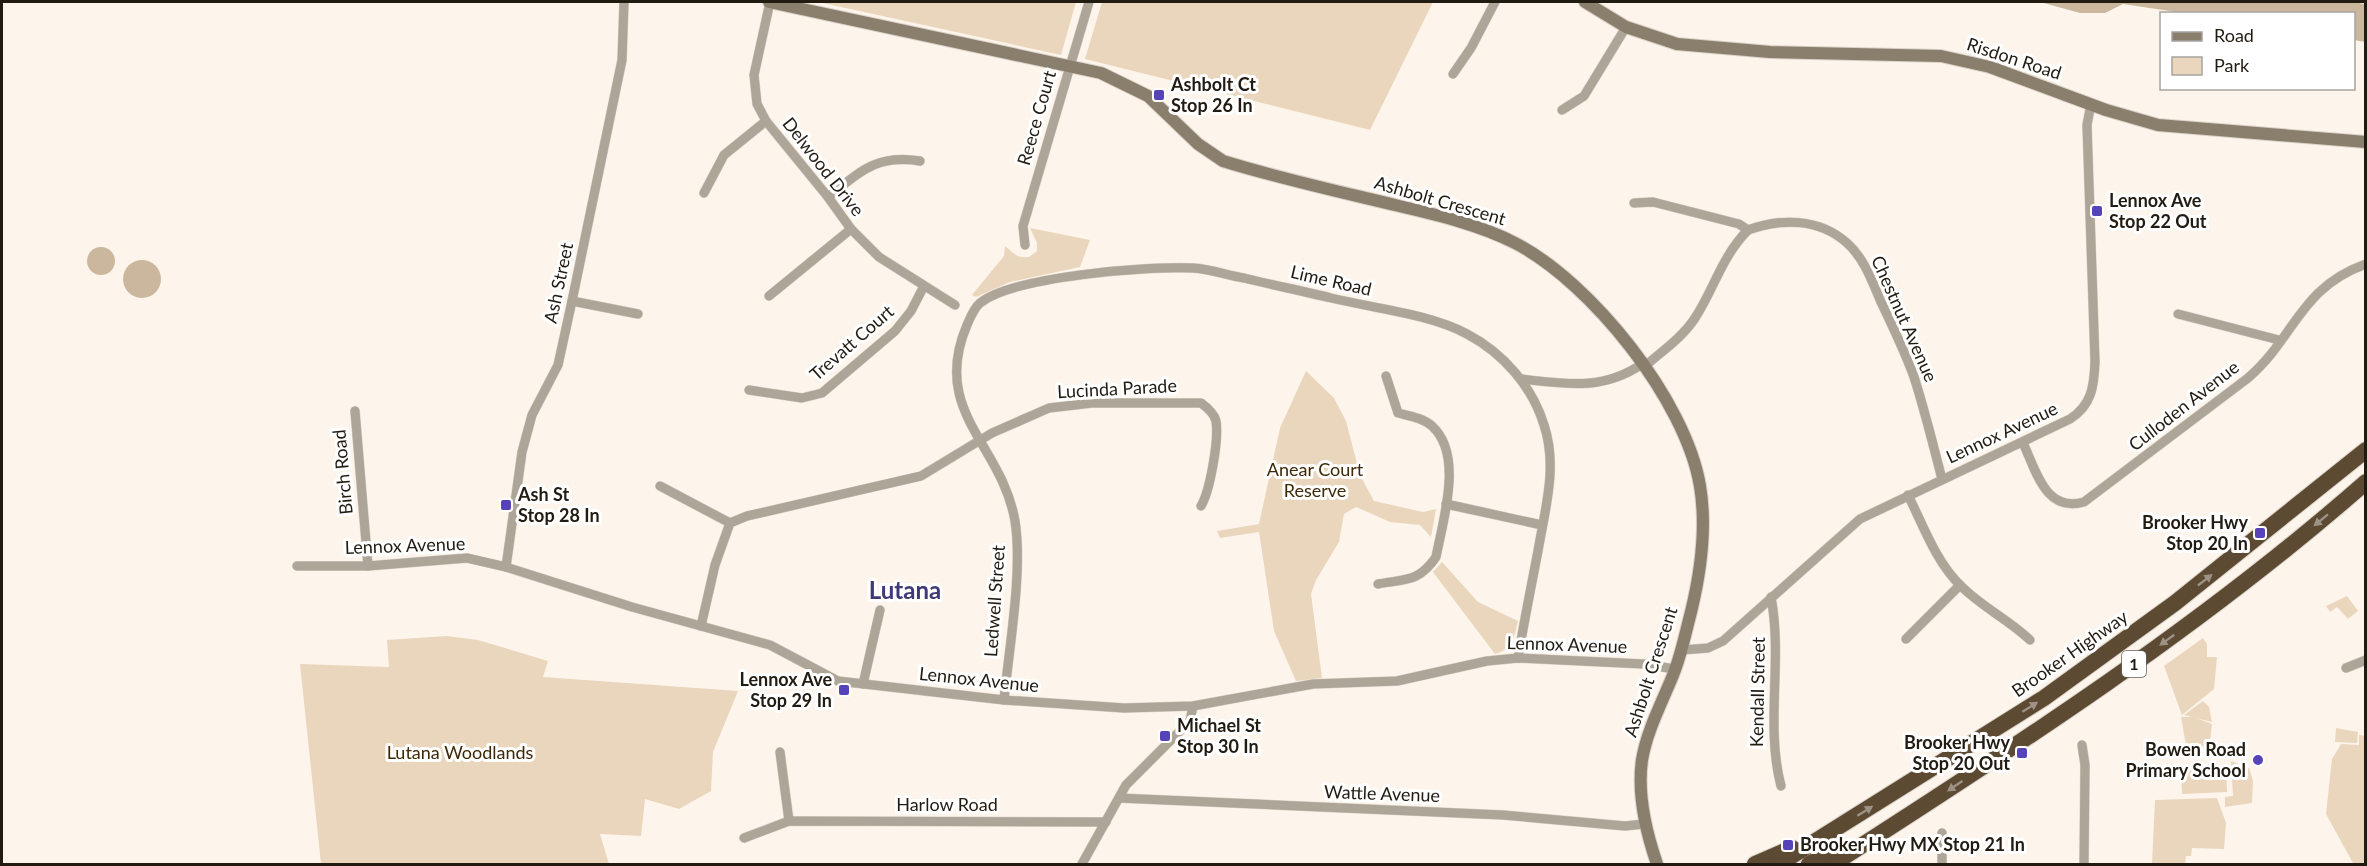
<svg xmlns="http://www.w3.org/2000/svg" width="2367" height="866" font-family="Lato,sans-serif">
	<style>
		.green { fill: #ead6bd }
		.water { fill: #cbb79d }
		.lines { fill: none; stroke-linecap: round; stroke-linejoin: round }
		.street-casing { stroke: #dad2c8; stroke-width: 10 }
		.secondary-casing { stroke: #dad2c8; stroke-width: 14 }
		.highway-casing { stroke: #dad2c8; stroke-width: 18 }
		.street { stroke: #aea599; stroke-width: 9 }
		.secondary { stroke: #8a7e6d; stroke-width: 12 }
		.highway { stroke: #5c4a33; stroke-width: 16 }
		.oneway { fill: #9d9285 }
		.poi-dot { fill: #5643ba; stroke: #fff; stroke-width: 2 }
		.labels { text-anchor: middle; stroke-width: 6; stroke-linejoin: round; paint-order: stroke }
		.shield { fill: #fff; stroke: #645f59; stroke-width: 1.5 }
		.shield-label { font-size: 16px; font-weight: bold; fill: #211b12 }
		.street-label { font-size: 18px; fill: #211b12; stroke: #fff }
		.poi-label { font-size: 18px; font-weight: bold; fill: #211b12; stroke: #fff; text-anchor: start }
		.park-label { font-size: 18px; fill: #3e2805; stroke: #fff }
		.district-label { font-size: 24px; font-weight: bold; fill: #3f3a77; stroke: #fff }
	</style>
	<rect width="100%" height="100%" fill="#fdf5eb"/>
	<g class="green">
		<polygon points="818,2 1076,2 1061,55"/>
		<polygon points="1102,2 1433,2 1370,130 1085,59"/>
		<path d="M1030,228L1090,240L1080,267L1010,282L976,297L972,295L1004,256L1005,246C1015,254 1016,258 1029,257L1037,251V243Z"/>
		<polygon points="1306,371 1334,398 1346,421 1360,475 1374,501 1423,512 1436,509 1431,537 1420,525 1390,522 1356,507 1344,514 1339,542 1316,580 1311,594 1322,678 1296,681 1274,631 1259,532 1220,538 1217,531 1259,524 1280,428"/>
		<path d="M1442,562L1478,602L1518,621C1514,638 1513,649 1495,654L1433,572Z"/>
		<polygon points="2347,596 2358,611 2348,619 2337,607 2330,612 2326,606"/>
		<polygon points="447,636 478,640 548,661 543,677 738,691 713,752 711,791 679,809 645,799 641,836 600,834 609,864 321,864 300,664 389,667 387,640"/>
		<polygon points="2203,638 2207,644 2207,657 2217,657 2214,689 2182,715 2164,666"/>
		<polygon points="2203,701 2209,707 2212,722 2184,715"/>
		<polygon points="2181,717 2194,717 2212,724 2210,742 2202,749 2187,751"/>
		<polygon points="2336,728 2358,732 2357,743 2335,742"/>
		<polygon points="2359,735 2366,736 2365,864 2353,863 2326,814 2332,759 2341,744 2359,745"/>
		<polygon points="2231,761 2249,768 2253,781 2252,803 2225,807 2225,797 2233,796"/>
		<polygon points="2226,769 2227,792 2182,794 2181,771"/>
		<polygon points="2217,798 2226,823 2224,849 2192,848 2191,856 2186,856 2185,864 2152,864 2155,800"/>
	</g>
	<g class="water">
		<polygon points="2040,2 2353,2 2365,4 2365,42 2354,40 2354,14 2190,14 2123,4 2105,13 2080,13"/>
		<circle cx="101" cy="261" r="14"/>
		<circle cx="142" cy="279" r="19"/>
	</g>
	<g class="lines">
		<g class="street-casing">
			<g id="street">
				<polyline points="770,2 754,75 757,104 766,121 828,197 851,229 879,257 955,305"/>
				<polyline points="1453,74 1471,48 1495,2"/>
				<polyline points="1562,110 1584,96 1626,27"/>
				<polyline points="704,193 724,155 766,121"/>
				<path d="M828,197C860,172 876,154 920,161"/>
				<path d="M1634,203L1653,202L1739,224L1748,230C1781,218 1819,218 1847,243C1864,258 1872,281 1881,302C1893,327 1905,352 1914,377C1925,411 1933,445 1942,479"/>
				<polyline points="1025,245 1023,226 1089,2"/>
				<polyline points="769,296 851,229"/>
				<polyline points="572,301 638,314"/>
				<polyline points="2178,314 2279,340"/>
				<path d="M1644,367C1662,351 1682,338 1695,318C1714,289 1722,256 1748,230"/>
				<path d="M1521,379C1565,384 1603,391 1642,364"/>
				<polyline points="749,390 802,398 822,393 895,331 911,311 924,286"/>
				<polyline points="355,411 368,566"/>
				<path d="M2023,443C2036,470 2045,513 2084,502L2248,378C2294,339 2300,287 2366,264"/>
				<polyline points="660,486 730,523"/>
				<path d="M1908,495C1923,525 1936,562 1961,586C1982,607 2009,620 2030,640"/>
				<polyline points="1446,504 1542,525"/>
				<polyline points="297,566 368,566 467,558 506,567 632,607 770,645 838,681 1004,700 1124,708 1193,706 1313,684 1397,681 1487,661 1518,658 1643,664 1675,669"/>
				<polyline points="506,567 522,452 532,415 558,365 572,301 622,60 624,2"/>
				<path d="M1378,584C1406,579 1419,582 1436,557C1443,520 1464,455 1432,426C1423,418 1410,416 1398,413L1386,376"/>
				<path d="M1771,597C1783,660 1765,725 1781,786"/>
				<path d="M701,626L715,565L730,523L747,516L921,476L992,433L1049,408L1092,403H1201C1208,408 1214,413 1216,421C1219,440 1210,491 1201,506"/>
				<polyline points="1906,639 1960,585"/>
				<path d="M1682,650L1708,648L1723,641L1860,519L2070,419C2092,405 2094,386 2095,362L2087,125L2091,104"/>
				<polyline points="2346,668 2366,660"/>
				<polyline points="863,684 880,610"/>
				<path d="M1004,700C1009,648 1023,571 1015,521C1002,444 930,412 967,325C970,318 974,308 980,303C1014,276 1149,266 1193,268C1210,269 1227,275 1244,278C1273,285 1302,291 1331,298C1373,308 1430,314 1467,334C1503,353 1532,386 1544,425C1558,467 1545,509 1538,551C1531,587 1524,622 1518,658"/>
				<polyline points="2082,745 2085,765 2084,864"/>
				<polyline points="780,752 789,821"/>
				<polyline points="1119,798 1503,815 1625,826 1644,824"/>
				<polyline points="744,838 789,821 1106,822"/>
				<polyline points="1082,864 1126,785 1190,721 1193,706"/>
				<polyline points="1942,864 1942,833"/>
			</g>
		</g>
		<g class="secondary-casing">
			<g id="secondary">
				<path d="M769,2L1101,73L1148,96L1198,144L1223,161C1281,179 1341,192 1399,206C1438,215 1480,225 1515,243C1591,282 1686,401 1700,486C1707,528 1701,571 1691,612C1686,631 1682,651 1675,670C1664,699 1647,729 1642,760C1637,795 1646,832 1657,864"/>
				<polyline points="1585,2 1626,27 1677,44 1770,52 1941,56 1990,67 2106,110 2158,125 2366,142"/>
			</g>
		</g>
		<g class="highway-casing">
			<g id="highway">
				<polyline points="1755,864 1792,848"/>
				<polyline points="1779,864 2044,698 2175,603 2366,450"/>
				<polyline points="1809,864 1843,847"/>
				<path d="M1833,864C2017,746 2201,627 2366,482"/>
			</g>
		</g>
		<use href="#street" class="street"/>
		<use href="#secondary" class="secondary"/>
		<use href="#highway" class="highway"/>
	</g>
	<defs><path id="oneway-solid" d="M-6-.8H1V-3.2L6.5 0L1 3.2V.8H-6Z" transform="scale(1.5)"/></defs>
	<g class="oneway">
		<use href="#oneway-solid" transform="translate(2321 520) rotate(141)"/>
		<use href="#oneway-solid" transform="translate(2205 580) rotate(-38)"/>
		<use href="#oneway-solid" transform="translate(2167 640) rotate(144)"/>
		<use href="#oneway-solid" transform="translate(2030 707) rotate(-32)"/>
		<use href="#oneway-solid" transform="translate(1955 786) rotate(146)"/>
		<use href="#oneway-solid" transform="translate(1865 811) rotate(-32)"/>
	</g>
	<g class="poi-dot">
		<rect x="1153" y="89" width="12" height="12" rx="3"/>
		<rect x="2091" y="205" width="12" height="12" rx="3"/>
		<rect x="500" y="499" width="12" height="12" rx="3"/>
		<rect x="2254" y="527" width="12" height="12" rx="3"/>
		<rect x="838" y="684" width="12" height="12" rx="3"/>
		<rect x="1159" y="730" width="12" height="12" rx="3"/>
		<rect x="2016" y="747" width="12" height="12" rx="3"/>
		<circle cx="2258" cy="760" r="6"/>
		<rect x="1782" y="839" width="12" height="12" rx="3"/>
	</g>
	<g class="labels">
		<rect class="shield" x="2122" y="651" width="24" height="26" rx="4.5"/>
		<g class="shield-label">
			<text x="2134" y="670">1</text>
		</g>
		<g class="street-label">
			<text transform="translate(2014 59) rotate(18)" y="6">Risdon Road</text>
			<text transform="translate(1037 118) rotate(-74)" y="6">Reece Court</text>
			<text transform="translate(823 167) rotate(52)" y="6">Delwood Drive</text>
			<text transform="translate(1440 201) rotate(16)" y="6">Ashbolt Crescent</text>
			<text transform="translate(1331 281) rotate(13)" y="6">Lime Road</text>
			<text transform="translate(559 283) rotate(-78)" y="6">Ash Street</text>
			<text transform="translate(1904 319) rotate(66)" y="6">Chestnut Avenue</text>
			<text transform="translate(852 343) rotate(-41)" y="6">Trevatt Court</text>
			<text transform="translate(1117 389) rotate(-3)" y="6">Lucinda Parade</text>
			<text transform="translate(2184 406) rotate(-38)" y="6">Culloden Avenue</text>
			<text transform="translate(2002 433) rotate(-25)" y="6">Lennox Avenue</text>
			<text transform="translate(343 472) rotate(-95)" y="6">Birch Road</text>
			<text transform="translate(405 546) rotate(-2)" y="6">Lennox Avenue</text>
			<text transform="translate(995 601) rotate(-86)" y="6">Ledwell Street</text>
			<text transform="translate(1567 645) rotate(2)" y="6">Lennox Avenue</text>
			<text transform="translate(2070 654) rotate(-35)" y="6">Brooker Highway</text>
			<text transform="translate(1651 672) rotate(-72)" y="6">Ashbolt Crescent</text>
			<text transform="translate(979 680) rotate(6)" y="6">Lennox Avenue</text>
			<text transform="translate(1758 692) rotate(-89)" y="6">Kendall Street</text>
			<text transform="translate(1382 794) rotate(2)" y="6">Wattle Avenue</text>
			<text x="947" y="811">Harlow Road</text>
		</g>
		<g class="poi-label">
			<text x="1171" y="91">Ashbolt Ct<tspan x="1171" dy="21">Stop 26 In</tspan></text>
			<text x="2109" y="207">Lennox Ave<tspan x="2109" dy="21">Stop 22 Out</tspan></text>
			<text x="518" y="501">Ash St<tspan x="518" dy="21">Stop 28 In</tspan></text>
			<text x="2248" y="529" text-anchor="end">Brooker Hwy<tspan x="2248" dy="21">Stop 20 In</tspan></text>
			<text x="832" y="686" text-anchor="end">Lennox Ave<tspan x="832" dy="21">Stop 29 In</tspan></text>
			<text x="1177" y="732">Michael St<tspan x="1177" dy="21">Stop 30 In</tspan></text>
			<text x="2010" y="749" text-anchor="end">Brooker Hwy<tspan x="2010" dy="21">Stop 20 Out</tspan></text>
			<text x="2246" y="756" text-anchor="end">Bowen Road<tspan x="2246" dy="21">Primary School</tspan></text>
			<text x="1800" y="851">Brooker Hwy MX Stop 21 In</text>
		</g>
		<g class="park-label">
			<text x="1315" y="476">Anear Court<tspan x="1315" dy="21">Reserve</tspan></text>
			<text x="460" y="759">Lutana Woodlands</text>
		</g>
		<g class="district-label">
			<text x="905" y="599">Lutana</text>
		</g>
	</g>
	<rect width="2367" height="866" fill="none" stroke="#211b12" stroke-width="6"/>
	<rect x="2160" y="12" width="195" height="78" fill="#ffffff" stroke="#a6a4a0" stroke-width="1.5"/>
	<rect x="2172" y="32" width="30" height="9" fill="#8a7e6d" stroke="#a6a4a0" stroke-width="1.5"/>
	<text x="2214" y="42" font-size="18" fill="#211b12">Road</text>
	<rect x="2172" y="57" width="30" height="18" fill="#ead6bd" stroke="#a6a4a0" stroke-width="1.5"/>
	<text x="2214" y="72" font-size="18" fill="#211b12">Park</text>
</svg>
